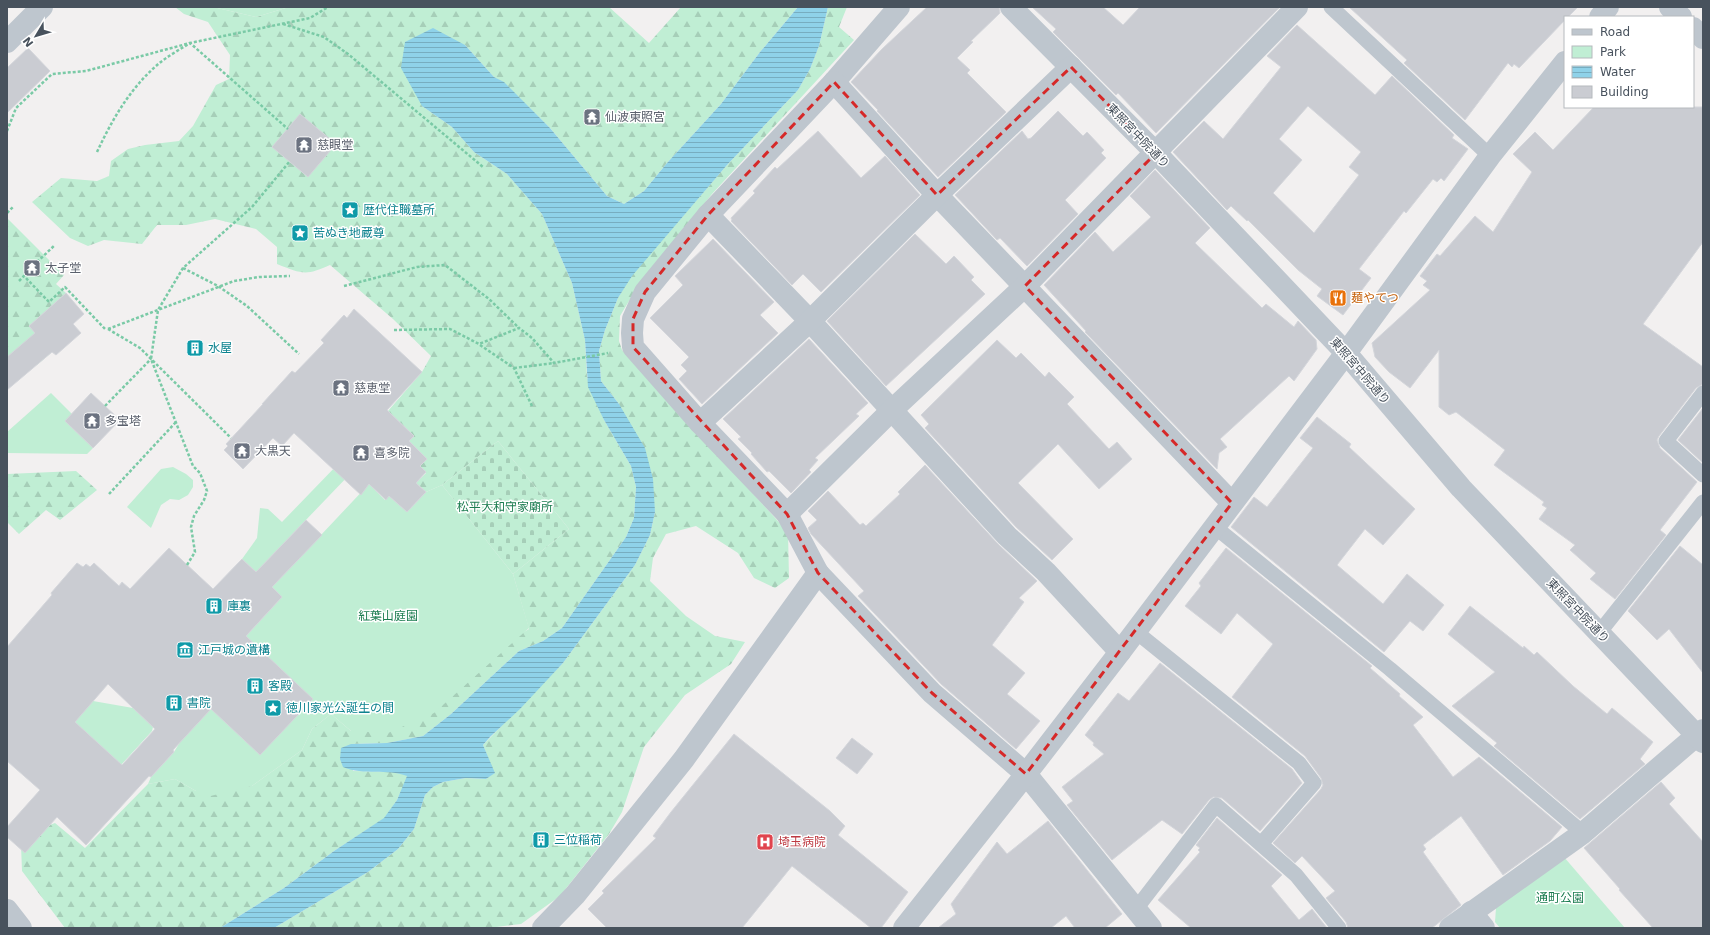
<svg xmlns="http://www.w3.org/2000/svg" width="1710" height="935" font-family="'DejaVu Sans','Noto Sans JP',sans-serif">
	<style>
		.forest { fill: url(#forest-firs) }
		.cemetery { fill: url(#cemetery-stones) }
		.green { fill: #c0eed4 }
		.water { fill: url(#water-rules) }
		.building { fill: #caccd2; stroke: #d4d6db; fill-rule: evenodd }
		.lines { fill: none; stroke-linecap: round; stroke-linejoin: round }
		.path { stroke: #7acaa6; stroke-width: 2.5; stroke-dasharray: 3 2; stroke-linecap: butt }
		.service { stroke: #bec6ce; stroke-width: 15 }
		.minor { stroke: #bec6ce; stroke-width: 22 }
		.tertiary { stroke: #bec6ce; stroke-width: 22 }
		.marked { fill: none; stroke: #d62828; stroke-width: 3; stroke-dasharray: 8 5; stroke-linejoin: round }
		.labels { text-anchor: middle; stroke-width: 3; stroke-linejoin: round; paint-order: stroke }
		.worship-label { font-size: 12px; fill: #5b616d; stroke: #fff; text-anchor: start }
		.street-label { font-size: 12px; fill: #48525d; stroke: #fff }
		.culture-label { font-size: 12px; fill: #0d838f; stroke: #fff; text-anchor: start }
		.food-label { font-size: 12px; fill: #c56008; stroke: #fff; text-anchor: start }
		.park-label { font-size: 12px; fill: #1b7c50; stroke: #fff }
		.health-label { font-size: 12px; fill: #be3a42; stroke: #fff; text-anchor: start }
	</style>
	<defs>
		<pattern id="forest-firs" width="22" height="20" patternUnits="userSpaceOnUse"><rect width="22" height="20" fill="#c0eed4"/><path d="M5 1l3.5 6h-7zM16 11l3.5 6h-7z" fill="#a6ceb8"/></pattern>
		<pattern id="cemetery-stones" width="16" height="16" patternUnits="userSpaceOnUse"><rect width="16" height="16" fill="#c0eed4"/><path d="M2 7V4a2 2 0 0 1 4 0v3zM10 15v-3a2 2 0 0 1 4 0v3z" fill="#a6ceb8"/></pattern>
		<pattern id="water-rules" width="6" height="5" patternUnits="userSpaceOnUse"><rect width="6" height="5" fill="#8fd2e9"/><path d="M0 2.5h6" fill="none" stroke="#77adc0"/></pattern>
	</defs>
	<rect width="100%" height="100%" fill="#f2f0f0"/>
	<g class="forest">
		<path d="M175,7H213L256,17L289,7H609L649,43L681,7H798L760,52L721,104L667,163L644,191L624,204L607,196L550,128L504,83L494,77L465,45L422,106L452,127L474,152L507,174L542,214L572,283L585,340L587,377L604,420L631,466L636,487L634,518L626,537L562,628L543,641L519,651L451,714L423,736L387,743L351,744L353,771L399,772L408,776L397,800L385,818L334,851L284,888L220,928H65L22,871L21,845L39,829L55,823L85,848L148,784L175,779L196,791L252,786L302,750L312,729L331,714L351,731L529,629L513,574L569,529L498,441L442,485L426,492L416,483L426,473L420,466L427,459L409,441L414,436L388,411L422,372L431,356L393,319L330,265C306,276 302,274 277,264V247L256,229L215,219L186,225H157L142,244L104,240L88,246L70,238L32,202L61,178L97,181L109,176L111,161L128,149L145,145L179,141L193,126L216,85L229,79L230,55L208,22L184,14Z"/>
		<polygon points="828,7 847,7 839,27 854,40 712,194 638,286 620,316 619,341 622,350 788,532 789,578 775,588 754,578 738,553 696,526 666,534 653,558 650,581 686,616 715,636 745,642 731,664 685,695 644,747 622,812 609,834 560,896 521,924 488,928 274,928 368,872 398,849 414,829 425,795 433,787 443,782 466,778 486,779 494,773 483,745 563,663 635,565 650,535 655,512 619,404 601,381 599,351 605,330 618,298 631,276 727,165 798,90 810,69 819,46"/>
		<polygon points="7,218 64,275 56,284 66,293 29,326 52,352 37,365 21,346 7,357"/>
		<polygon points="76,471 97,490 60,520 46,510 19,534 7,522 7,474"/>
	</g>
	<polygon class="cemetery" points="498,441 569,529 513,574 442,485"/>
	<g class="green">
		<polygon points="213,7 289,7 256,17"/>
		<polygon points="51,393 72,414 65,421 93,448 87,454 7,453 7,432"/>
		<polygon points="340,462 351,473 256,572 242,559 257,538 260,508 268,509 282,522"/>
		<polygon points="173,467 186,474 193,480 193,487 188,495 179,500 170,499 161,505 151,528 127,507 161,469"/>
		<polygon points="369,484 385,500 389,496 407,512 426,492 442,485 513,574 529,628 434,713 388,733 351,731 331,714 312,729 302,750 252,786 202,798 196,791 175,779 148,784 151,777 174,752 180,742 211,709 312,699 246,636 282,597 272,587"/>
		<polygon points="81,691 93,701 133,708 153,727 152,731 121,765 70,727"/>
		<polygon points="1564,857 1625,928 1500,928 1495,922 1496,908"/>
	</g>
	<path class="water" d="M798,7H828L819,46L810,69L798,90L727,165L632,276L618,298L605,330L599,351L601,381L619,404L645,448L653,479L655,512L650,535L635,565L563,663L520,709L490,737L483,745L495,773L486,779L466,778L443,782L433,787L425,795L414,829L398,849L368,872L274,928H220L284,888L334,851L384,818L397,800L407,776C387,768 364,776 343,767L340,759L341,748L351,744L387,743L423,736L451,714L519,651L543,641L562,628L626,537L634,518L636,487L631,466L604,420L588,387L585,340L572,283L542,214L507,174L474,152L452,127L422,106L401,68L405,42L433,28L465,45L494,77L504,82L550,128L607,196L624,204L644,191L667,163L721,104L760,52Z"/>
	<g class="building">
		<polygon points="927,7 999,7 1000,13 971,41 973,42 957,58 970,70 967,73 1006,112 938,177 877,111 878,110 851,82 882,49"/>
		<polygon points="1032,7 1103,7 1123,25 1140,7 1279,8 1156,133 1118,93 1116,95 1053,32 1056,29"/>
		<polygon points="1349,7 1578,7 1568,17 1565,17 1565,20 1519,68 1514,64 1512,67 1508,63 1465,120 1404,63 1407,60"/>
		<path d="M1297,25L1375,95L1392,76L1454,135L1452,138L1468,149L1444,181L1441,178L1437,182L1433,179L1406,213L1404,211L1359,269L1371,278L1343,315L1317,296L1322,289L1298,270L1248,220L1247,221L1231,206L1227,210L1173,152L1204,121L1223,139L1281,67L1267,56ZM1308,106L1361,152L1349,167L1359,175L1314,233L1273,193L1302,160L1279,139Z"/>
		<polygon points="28,48 50,71 7,113 7,68"/>
		<polygon points="1594,107 1703,107 1703,242 1643,324 1703,367 1703,384 1696,388 1659,436 1657,440 1660,448 1697,482 1660,530 1666,535 1615,599 1590,579 1596,573 1570,550 1575,545 1539,519 1547,508 1542,505 1544,502 1494,465 1505,450 1456,412 1449,415 1439,407 1439,350 1410,388 1389,372 1375,357 1372,343 1430,290 1423,285 1427,281 1420,276 1437,254 1440,256 1475,216 1493,232 1532,172 1513,154 1535,132 1553,150"/>
		<polygon points="1058,111 1083,136 1087,132 1104,150 1101,153 1106,158 1065,200 1078,214 1027,266 1000,238 997,240 955,195 1022,131 1028,139 1031,138"/>
		<polygon points="300,114 336,144 308,177 272,147"/>
		<polygon points="818,131 861,178 885,156 920,195 821,292 803,274 792,285 731,221 732,220 731,218 755,193 753,191 775,167 777,169"/>
		<polygon points="1155,170 1210,228 1195,243 1262,308 1266,304 1294,327 1298,321 1316,340 1317,349 1294,381 1289,376 1220,439 1227,447 1219,453 1217,469 1085,332 1086,331 1044,285 1095,232 1113,252 1151,217 1130,196"/>
		<polygon points="915,234 946,264 954,256 974,277 971,280 985,294 886,386 827,321"/>
		<polygon points="713,239 774,302 760,315 778,333 702,404 679,379 687,371 681,365 689,357 650,318 683,285 675,276"/>
		<polygon points="66,293 84,314 73,324 81,333 56,355 52,352 7,390 7,357 35,333 29,326"/>
		<polygon points="354,309 422,372 387,410 414,436 409,441 427,459 420,466 426,472 416,483 426,492 407,512 389,496 386,500 369,484 361,495 294,433 282,446 273,438 243,469 224,450 228,446 226,444 263,404 262,404 292,371 295,373 324,343 321,340 344,315 347,318"/>
		<polygon points="809,339 868,403 856,414 859,416 815,458 818,460 809,470 811,472 791,493 769,471 767,472 751,454 752,453 738,439 741,437 723,419"/>
		<polygon points="997,340 1016,358 1021,353 1045,377 1049,372 1074,397 1067,404 1109,449 1117,442 1132,459 1099,489 1058,444 1018,483 1073,539 1052,560 1016,527 925,428 929,424 921,415"/>
		<polygon points="91,393 120,420 93,448 65,421"/>
		<polygon points="1703,408 1703,463 1678,440"/>
		<polygon points="1317,417 1351,444 1349,447 1415,509 1383,545 1365,529 1337,565 1383,604 1407,574 1444,605 1423,631 1410,621 1384,652 1231,527 1254,497 1267,507 1313,448 1300,438"/>
		<polygon points="925,465 998,544 1037,581 1019,598 1024,602 992,645 1025,673 1007,694 1040,721 1016,749 941,684 858,596 864,591 811,534 808,528 817,520 808,511 828,491 860,525 863,523 866,526 900,494 898,492"/>
		<path d="M306,520L322,535L272,587L282,597L246,636L313,699L260,755L211,709L173,750L174,752L151,777L149,776L86,845L57,817L25,853L7,837V827L40,790L7,761V647L52,595L51,593L77,563L83,567L86,564L90,567L94,563L119,586L122,582L130,589L169,548L213,589L242,559L256,572ZM108,684L155,729L122,765L75,722Z"/>
		<polygon points="1680,546 1703,565 1703,673 1669,629 1657,640 1628,611"/>
		<polygon points="1226,548 1372,666 1370,668 1400,694 1399,696 1423,717 1413,725 1453,777 1479,757 1562,827 1550,841 1503,875 1461,816 1423,845 1426,849 1423,852 1461,905 1432,928 1348,928 1346,922 1326,898 1335,891 1302,856 1295,863 1273,843 1321,789 1323,785 1321,778 1305,756 1232,697 1273,644 1237,613 1221,634 1185,606 1201,586 1199,583"/>
		<polygon points="1470,606 1523,648 1524,646 1534,655 1537,652 1573,686 1607,714 1612,708 1653,742 1640,759 1645,764 1580,819 1494,746 1497,743 1452,706 1495,672 1448,634"/>
		<polygon points="1160,663 1292,769 1302,783 1260,831 1222,798 1213,797 1209,800 1182,834 1162,820 1112,860 1067,805 1073,801 1062,787 1104,754 1093,745 1094,743 1085,735 1118,693 1129,701"/>
		<polygon points="734,734 830,811 845,826 838,835 908,892 881,928 871,928 792,866 742,928 607,928 588,909 604,893 602,891 656,838 653,836 671,812"/>
		<polygon points="852,738 873,754 857,774 836,758"/>
		<polygon points="1661,782 1675,798 1669,804 1703,842 1703,928 1653,928 1619,890 1620,889 1584,848"/>
		<polygon points="1217,818 1282,875 1271,886 1299,920 1312,909 1327,928 1191,928 1158,900 1200,852 1198,850 1200,848 1196,845"/>
		<polygon points="1048,821 1122,914 1105,928 1075,928 1066,916 1051,928 938,928 956,914 951,904 997,842 1007,854"/>
	</g>
	<g class="lines">
		<g class="path">
			<polyline points="283,24 324,37 348,54 483,167"/>
			<polyline points="7,131 16,108 52,74 86,71 190,43 310,18 328,7"/>
			<path d="M97,152C112,120 129,90 156,66C166,57 179,50 190,43L288,129"/>
			<polyline points="7,213 14,206"/>
			<polyline points="37,262 55,245"/>
			<polyline points="183,268 218,286 247,306 299,354"/>
			<polyline points="19,281 24,276 49,302 65,287 106,330"/>
			<polyline points="344,286 417,267 445,265 489,299 519,328"/>
			<polyline points="108,329 234,281 259,277 290,276"/>
			<polyline points="108,329 140,348 231,438"/>
			<polyline points="394,330 450,329 479,344 519,328 532,338 554,363 608,353"/>
			<polyline points="480,345 514,368 532,406"/>
			<polyline points="514,368 554,363"/>
			<polyline points="105,406 151,359"/>
			<polyline points="109,494 176,422"/>
			<polyline points="187,565 195,552 191,527 194,516 204,500 207,491 200,473 193,466 151,359 158,310 183,268 252,207 290,161"/>
		</g>
		<g class="service">
			<polyline points="1331,7 1490,156"/>
			<polyline points="1703,393 1666,441 1703,475"/>
			<polyline points="1215,527 1390,669 1583,833"/>
			<polyline points="1135,631 1299,763 1314,783 1261,844"/>
			<polyline points="1599,633 1703,502"/>
			<polyline points="1136,909 1216,805 1296,875 1339,928"/>
		</g>
		<g class="minor">
			<polyline points="899,7 834,82 708,215 645,292 633,319 632,333 633,347 700,423 787,514 818,573 932,693 1026,774 1151,928"/>
			<polyline points="1011,7 1156,153 1346,353"/>
			<polyline points="1670,7 1681,17"/>
			<polyline points="1693,28 1703,38"/>
			<polyline points="7,42 42,7"/>
			<polyline points="834,82 937,195 1232,503"/>
			<polyline points="708,215 810,321 1007,536 1046,572 1120,652"/>
			<polyline points="700,423 810,321 937,195 1071,67"/>
			<polyline points="787,514 892,410 1025,286 1297,7"/>
			<polyline points="7,910 21,928"/>
			<polyline points="1471,912 1484,928"/>
			<polyline points="543,928 575,895 684,759 818,573"/>
			<polyline points="1450,928 1583,833 1703,730"/>
		</g>
		<g class="tertiary">
			<polyline points="1600,17 1608,7"/>
			<polyline points="1346,353 1461,488 1703,742"/>
			<polyline points="904,928 1026,774 1120,652 1346,353 1490,156 1565,62"/>
		</g>
	</g>
	<path class="marked" d="M1071,67L1156,153L1025,286L1232,503L1026,774L932,693L818,573L787,514L633,347V319L645,292L708,215L834,82L937,195Z"/>
	<defs>
		<g id="temple-square" transform="scale(0.9)"><rect x="-9" y="-9" width="18" height="18" rx="4" fill="#6b7280" stroke="#fff"/><path d="M0-6L5-2H3V0L6.5 2.5H4V6H1.5V3h-3V6H-4V2.5H-6.5L-3 0V-2H-5Z" fill="#fff"/></g>
		<g id="sight-square" transform="scale(0.9)"><rect x="-9" y="-9" width="18" height="18" rx="4" fill="#0f9aa8" stroke="#fff"/><path d="M0-6L1.8-2.2L6-1.7L2.9 1.2L3.7 5.4L0 3.3L-3.7 5.4L-2.9 1.2L-6-1.7L-1.8-2.2Z" fill="#fff"/></g>
		<g id="restaurant-square" transform="scale(0.9)"><rect x="-9" y="-9" width="18" height="18" rx="4" fill="#e8710a" stroke="#fff"/><path d="M-5-6h1v4h1v-4h1v4h1v-4h1v5L-1.5 .5V6h-2V.5L-5-1ZM5-6V6H3V1.5H1.5Q1.5-4 5-6Z" fill="#fff"/></g>
		<g id="building-square" transform="scale(0.9)"><rect x="-9" y="-9" width="18" height="18" rx="4" fill="#0f9aa8" stroke="#fff"/><path d="M-4-6H4V6H1V3H-1V6H-4ZM-2.5-4.3h1.7v1.8h-1.7ZM.8-4.3h1.7v1.8H.8ZM-2.5-1h1.7V.8h-1.7ZM.8-1h1.7V.8H.8Z" fill="#fff"/></g>
		<g id="museum-square" transform="scale(0.9)"><rect x="-9" y="-9" width="18" height="18" rx="4" fill="#0f9aa8" stroke="#fff"/><path d="M0-6L6-3V-2H-6V-3ZM-5-1h2V3h-2ZM-1-1h2V3h-2ZM3-1h2V3H3ZM-6 4H6V6H-6Z" fill="#fff"/></g>
		<g id="hospital-square" transform="scale(0.9)"><rect x="-9" y="-9" width="18" height="18" rx="4" fill="#e0444e" stroke="#fff"/><path d="M-5-5h3v3.5h4V-5h3V5h-3V1.5h-4V5h-3Z" fill="#fff"/></g>
	</defs>
	<g fill-rule="evenodd">
		<use href="#temple-square" x="592" y="117"/>
		<use href="#temple-square" x="304" y="145"/>
		<use href="#sight-square" x="350" y="210"/>
		<use href="#sight-square" x="300" y="233"/>
		<use href="#temple-square" x="32" y="268"/>
		<use href="#restaurant-square" x="1338" y="298"/>
		<use href="#building-square" x="195" y="348"/>
		<use href="#temple-square" x="341" y="388"/>
		<use href="#temple-square" x="92" y="421"/>
		<use href="#temple-square" x="242" y="451"/>
		<use href="#temple-square" x="361" y="453"/>
		<use href="#building-square" x="214" y="606"/>
		<use href="#museum-square" x="185" y="650"/>
		<use href="#building-square" x="255" y="686"/>
		<use href="#building-square" x="174" y="703"/>
		<use href="#sight-square" x="273" y="708"/>
		<use href="#building-square" x="541" y="840"/>
		<use href="#hospital-square" x="765" y="842"/>
	</g>
	<g class="labels">
		<g class="worship-label">
			<text x="605" y="121">仙波東照宮</text>
			<text x="317" y="149">慈眼堂</text>
			<text x="45" y="272">太子堂</text>
			<text x="354" y="392">慈恵堂</text>
			<text x="105" y="425">多宝塔</text>
			<text x="255" y="455">大黒天</text>
			<text x="374" y="457">喜多院</text>
		</g>
		<g class="street-label">
			<text transform="translate(1138 136) rotate(46)" y="4">東照宮中院通り</text>
			<text transform="translate(1360 371) rotate(49)" y="4">東照宮中院通り</text>
			<text transform="translate(1578 611) rotate(46)" y="4">東照宮中院通り</text>
		</g>
		<g class="culture-label">
			<text x="363" y="214">歴代住職墓所</text>
			<text x="313" y="237">苦ぬき地蔵尊</text>
			<text x="208" y="352">水屋</text>
			<text x="227" y="610">庫裏</text>
			<text x="198" y="654">江戸城の遺構</text>
			<text x="268" y="690">客殿</text>
			<text x="187" y="707">書院</text>
			<text x="286" y="712">徳川家光公誕生の間</text>
			<text x="554" y="844">三位稲荷</text>
		</g>
		<g class="food-label">
			<text x="1351" y="302">麺やてつ</text>
		</g>
		<g class="park-label">
			<text x="505" y="511">松平大和守家廟所</text>
			<text x="388" y="620">紅葉山庭園</text>
			<text x="1560" y="902">通町公園</text>
		</g>
		<g class="health-label">
			<text x="778" y="846">埼玉病院</text>
		</g>
	</g>
	<rect width="1710" height="935" fill="none" stroke="#48525d" stroke-width="16"/>
	<rect x="1564" y="16" width="130" height="92" fill="#ffffff" stroke="#b6babe"/>
	<rect x="1572" y="29" width="20" height="6" fill="#bec6ce" stroke="#b6babe"/>
	<text x="1600" y="36" font-size="12" fill="#48525d">Road</text>
	<rect x="1572" y="46" width="20" height="12" fill="#c0eed4" stroke="#b6babe"/>
	<text x="1600" y="56" font-size="12" fill="#48525d">Park</text>
	<rect x="1572" y="66" width="20" height="12" fill="url(#water-rules)" stroke="#b6babe"/>
	<text x="1600" y="76" font-size="12" fill="#48525d">Water</text>
	<rect x="1572" y="86" width="20" height="12" fill="#caccd2" stroke="#b6babe"/>
	<text x="1600" y="96" font-size="12" fill="#48525d">Building</text>
	<g transform="translate(36 36) rotate(232)" stroke="#ffffff" stroke-width="3" paint-order="stroke">
	<path d="M0-3L7 15L0 10L-7 15Z" fill="#48525d"/>
	<text y="-6" font-size="11" font-weight="bold" text-anchor="middle" fill="#48525d">N</text>
	</g>
</svg>
